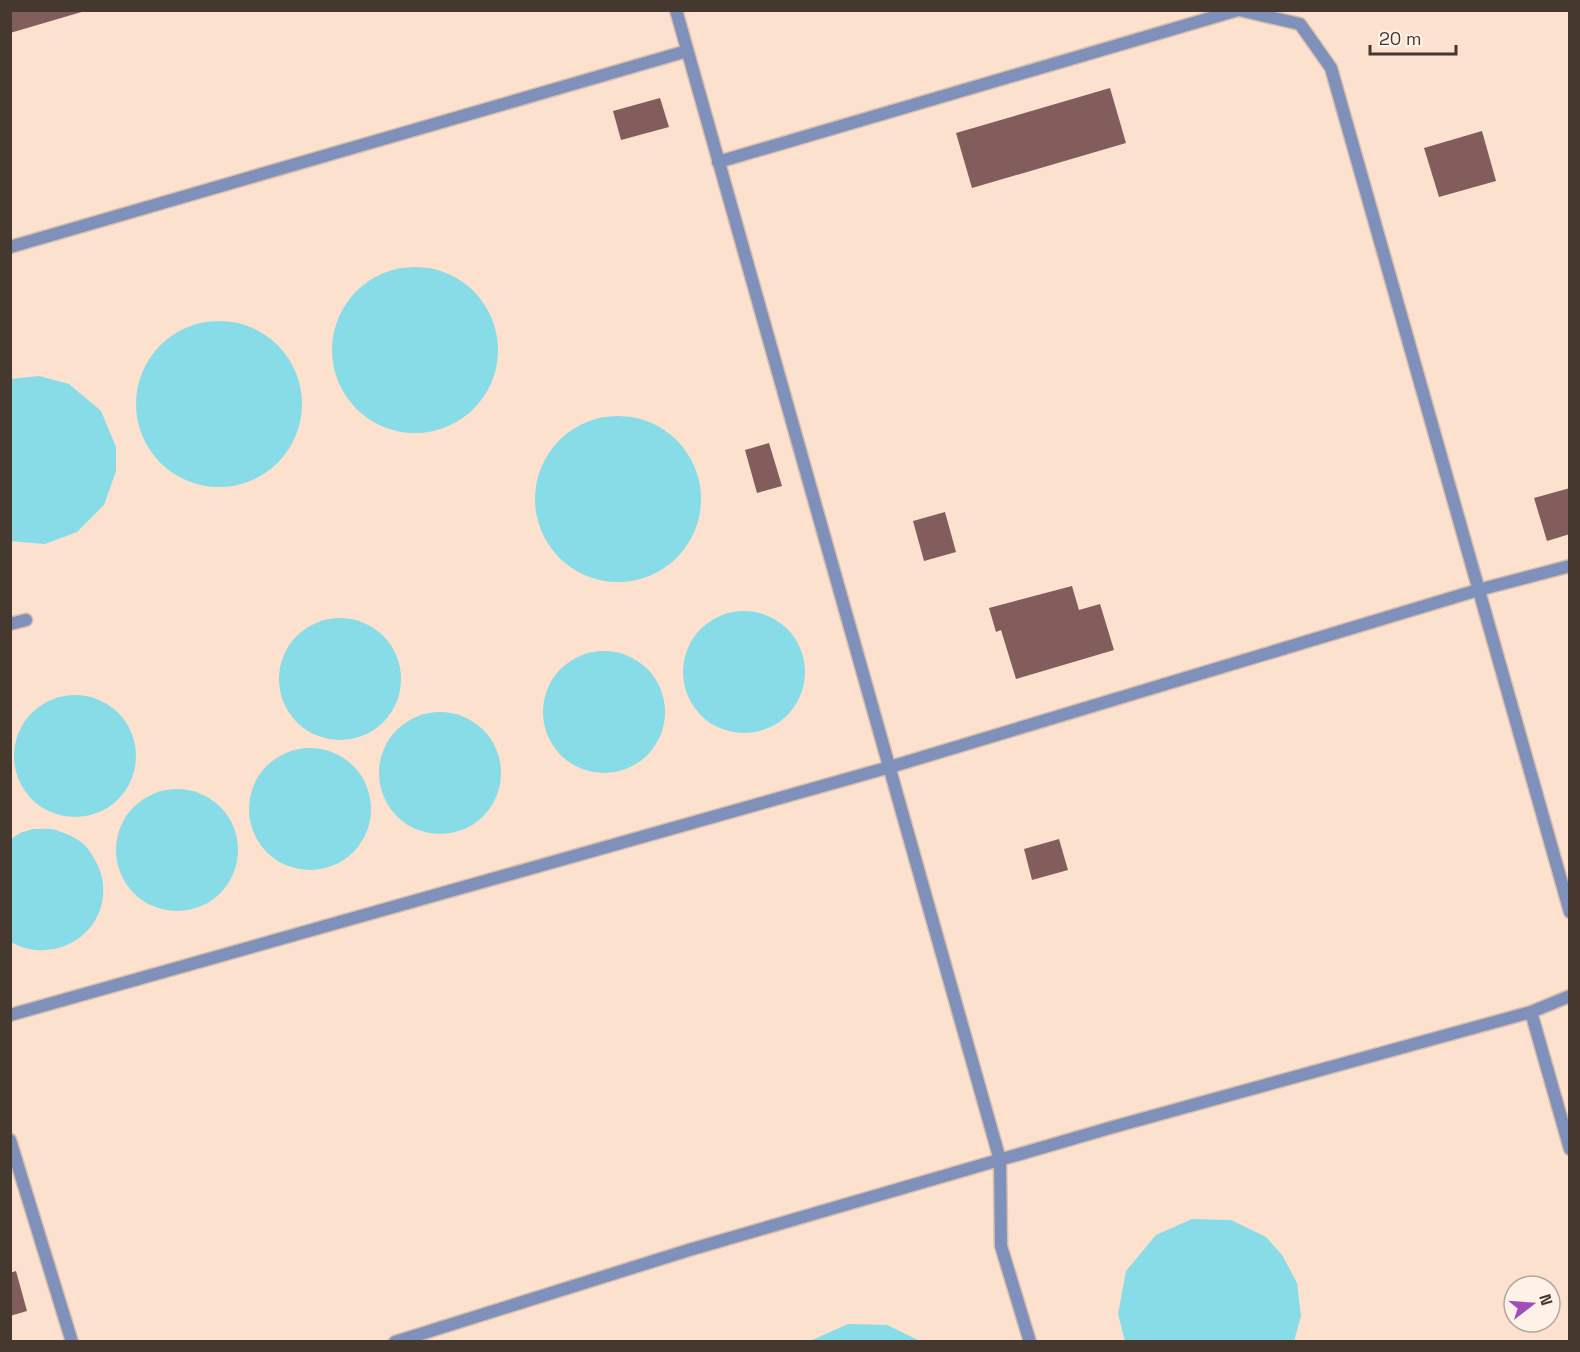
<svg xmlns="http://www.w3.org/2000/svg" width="1580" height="1352" font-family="'Space Grotesk',sans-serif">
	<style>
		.water { fill: #87dce8 }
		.building { fill: #825d5b }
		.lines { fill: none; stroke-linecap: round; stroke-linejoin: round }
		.lane-casing { stroke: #d7bfae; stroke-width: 15 }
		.lane { stroke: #7f91ba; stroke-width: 12 }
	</style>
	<rect width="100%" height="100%" fill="#fbe1ce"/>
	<g class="water">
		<circle cx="415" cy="350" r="83"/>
		<circle cx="219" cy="404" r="83"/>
		<polygon points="39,376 69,384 101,411 116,447 116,471 104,505 77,532 45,544 10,541 11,379"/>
		<circle cx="618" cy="499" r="83"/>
		<circle cx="744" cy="672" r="61"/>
		<circle cx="340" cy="679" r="61"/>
		<circle cx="604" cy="712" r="61"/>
		<circle cx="75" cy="756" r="61"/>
		<circle cx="440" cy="773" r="61"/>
		<circle cx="310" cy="809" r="61"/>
		<circle cx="177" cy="850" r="61"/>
		<path d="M33,829C40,829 49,828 56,830C64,833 75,837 81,842C87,846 91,853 95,860C118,900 91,947 46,950C34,951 21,948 11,942V839L20,833Z"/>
		<polygon points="1192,1219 1231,1220 1266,1237 1282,1255 1297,1283 1301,1316 1294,1341 1125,1341 1118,1314 1126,1271 1156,1235"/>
		<polygon points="848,1324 887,1325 920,1341 810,1341"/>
	</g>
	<g class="building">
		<polygon points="10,10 85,10 85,11 10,33"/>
		<polygon points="1110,88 1126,143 972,188 956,133"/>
		<polygon points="660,98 669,127 621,140 613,111"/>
		<polygon points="1482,131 1496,181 1439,197 1424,148"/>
		<polygon points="769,443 782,486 757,493 745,450"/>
		<polygon points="1570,488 1570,534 1547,541 1534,498"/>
		<polygon points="945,512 956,552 924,561 913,521"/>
		<polygon points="1072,586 1079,610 1100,604 1114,650 1016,679 1001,630 996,632 989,608"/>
		<polygon points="1059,839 1068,870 1032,880 1024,849"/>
		<polygon points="16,1271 27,1311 10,1316 10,1273"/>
	</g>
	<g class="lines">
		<g class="lane-casing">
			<g id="lane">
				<polyline points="676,10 1000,1160 1001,1246 1030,1342"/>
				<polyline points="1239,10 1300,24 1331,68 1570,912"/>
				<polyline points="718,162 1238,10"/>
				<polyline points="10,247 687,51"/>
				<polyline points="10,624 26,620"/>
				<polyline points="1531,1012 1570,1149"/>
				<polyline points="10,1015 890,767 1478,590 1570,566"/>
				<polyline points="10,1140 72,1342"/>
				<polyline points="395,1342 689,1250 1113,1127 1531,1012 1570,996"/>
			</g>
		</g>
		<use href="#lane" class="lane"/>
	</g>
	<rect width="1580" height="1352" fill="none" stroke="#45382f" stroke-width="24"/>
	<g transform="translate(1532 1304) rotate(73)"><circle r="28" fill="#fef1e8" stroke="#b4a79e" stroke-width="1.5"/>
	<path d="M0-4.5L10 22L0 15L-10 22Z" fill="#a24dbc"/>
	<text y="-9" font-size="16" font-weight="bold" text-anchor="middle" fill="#45382f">N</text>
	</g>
	<path d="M1370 45v9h86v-9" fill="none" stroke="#45382f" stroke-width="3"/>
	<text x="1379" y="45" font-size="18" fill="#45382f" stroke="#fef1e8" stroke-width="4.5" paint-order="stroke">20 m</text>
</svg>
